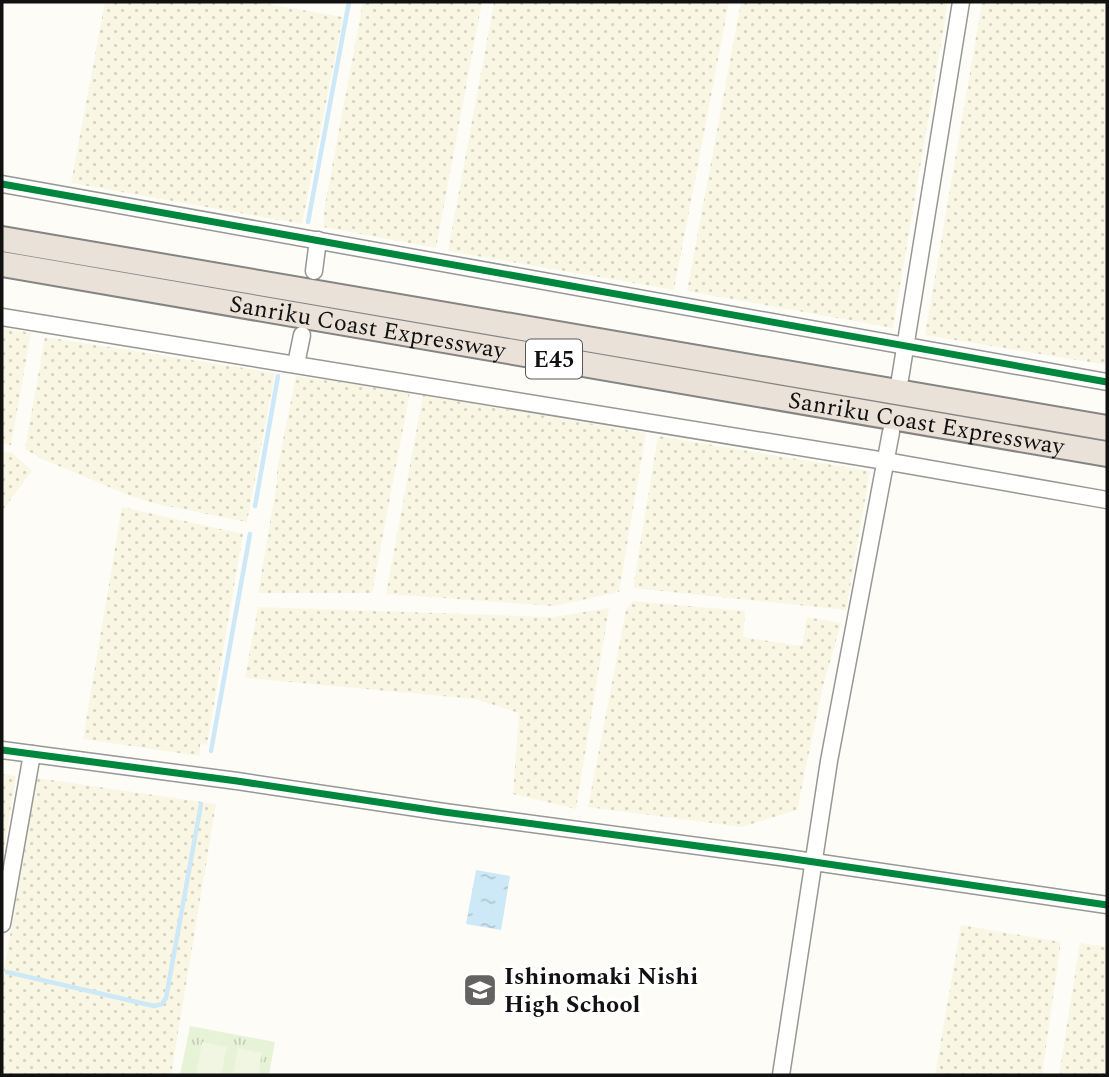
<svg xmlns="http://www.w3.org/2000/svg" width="1109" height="1077" font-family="Spectral,serif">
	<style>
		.farmland { fill: url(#farmland-dots) }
		.park { fill: url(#park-tufts) }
		.pitch { fill: #f0f6e1 }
		.water { fill: url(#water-ripples) }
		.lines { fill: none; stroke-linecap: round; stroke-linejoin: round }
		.stream { stroke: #cde8f7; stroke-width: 4.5 }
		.minor-casing { stroke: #979795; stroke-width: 19 }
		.highway-casing { stroke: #858482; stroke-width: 28 }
		.minor { stroke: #fffffe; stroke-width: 16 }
		.highway { stroke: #eae1d8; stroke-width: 24 }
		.cycleway-casing { stroke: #fff; stroke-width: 11 }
		.cycleway { stroke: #00873e; stroke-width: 7 }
		.labels { text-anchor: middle; stroke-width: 7; stroke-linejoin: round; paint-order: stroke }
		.shield { fill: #fff; stroke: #585858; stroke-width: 2 }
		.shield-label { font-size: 23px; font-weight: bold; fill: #111 }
		.street-label { font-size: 24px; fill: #111; stroke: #fff }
		.poi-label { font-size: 24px; font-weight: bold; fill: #111; stroke: #fff; text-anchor: start }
	</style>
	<defs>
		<pattern id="farmland-dots" width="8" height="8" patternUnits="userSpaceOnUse" patternTransform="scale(1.75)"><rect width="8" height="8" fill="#f9f7e4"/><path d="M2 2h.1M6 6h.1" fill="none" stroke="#d4d3c3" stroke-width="1.8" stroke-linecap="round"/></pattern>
		<pattern id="park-tufts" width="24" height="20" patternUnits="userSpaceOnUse" patternTransform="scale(1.75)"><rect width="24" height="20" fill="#e7f3d7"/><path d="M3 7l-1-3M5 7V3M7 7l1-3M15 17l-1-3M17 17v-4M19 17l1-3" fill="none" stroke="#c5cfb8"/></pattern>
		<pattern id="water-ripples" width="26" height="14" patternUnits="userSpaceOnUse" patternTransform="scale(1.75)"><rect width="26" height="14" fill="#cde8f7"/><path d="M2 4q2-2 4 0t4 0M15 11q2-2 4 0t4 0" fill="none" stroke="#afc6d3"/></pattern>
	</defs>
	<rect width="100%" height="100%" fill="#fdfcf7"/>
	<g class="farmland">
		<polygon points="105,2 256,2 343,17 302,224 71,183"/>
		<polygon points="363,2 482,2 436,248 324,227 324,210"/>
		<polygon points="494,2 729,2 674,290 448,251"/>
		<polygon points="741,2 948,2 893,328 687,291"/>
		<polygon points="982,2 1107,2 1107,365 925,335"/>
		<polygon points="2,328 31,333 11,445 5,444 2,447"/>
		<polygon points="45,337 275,373 247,522 152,503 128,495 40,458 25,449"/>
		<polygon points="296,376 410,392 372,593 258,593 277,482 277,470"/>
		<polygon points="423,395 646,433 619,592 554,606 386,594"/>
		<polygon points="658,436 870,471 846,610 633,588"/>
		<polygon points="11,452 32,471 2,511 2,453"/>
		<polygon points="122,507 243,534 207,745 200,744 200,756 83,739"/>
		<polygon points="633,601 745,611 743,637 802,646 807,617 841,623 823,686 797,810 742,827 588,807 626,610"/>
		<polygon points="258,607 553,617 609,608 576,809 513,794 519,713 475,699 245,678"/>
		<polygon points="2,774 16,776 2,860"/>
		<polygon points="37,778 216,804 171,1075 2,1075 2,982"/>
		<polygon points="961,925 1061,942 1042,1075 935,1075"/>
		<polygon points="1080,943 1107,947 1107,1075 1059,1075"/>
	</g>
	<polygon class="park" points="190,1026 275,1042 269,1075 180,1075"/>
	<g class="pitch">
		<polygon points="202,1042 227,1047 221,1075 196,1075"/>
		<polygon points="238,1048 262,1053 258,1075 233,1075"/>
	</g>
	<polygon class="water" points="476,870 510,876 501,930 466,924"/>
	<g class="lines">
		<g class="stream">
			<polyline points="308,222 349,2"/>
			<polyline points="255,506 278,376"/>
			<polyline points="211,751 250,534"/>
			<polyline points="7,972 154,1006 162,1004 166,998 201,804"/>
		</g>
		<g class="minor-casing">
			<g id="minor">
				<polyline points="2,184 1107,382"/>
				<polyline points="314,271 318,240"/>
				<polyline points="2,317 885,461 1107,500"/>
				<polyline points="296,364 302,335"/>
				<polyline points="900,379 961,2"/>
				<polyline points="2,750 237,781 444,812 780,857 1107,905"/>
				<polyline points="2,924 32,754"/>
				<polyline points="781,1075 829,761 891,432"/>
			</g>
		</g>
		<g class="highway-casing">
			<g id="highway">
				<polyline points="2,239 1107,428"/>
				<path id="s1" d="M2,264L1107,454"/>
			</g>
		</g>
		<use href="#minor" class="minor"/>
		<use href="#highway" class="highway"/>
		<g class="cycleway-casing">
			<g id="cycleway">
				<polyline points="2,184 1107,382"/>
				<polyline points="2,750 237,781 444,812 780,857 1107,905"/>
			</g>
		</g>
		<use href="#cycleway" class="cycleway"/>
	</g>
	<defs>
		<g id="school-square" transform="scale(1.75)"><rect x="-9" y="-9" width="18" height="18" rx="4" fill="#646362" stroke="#fff"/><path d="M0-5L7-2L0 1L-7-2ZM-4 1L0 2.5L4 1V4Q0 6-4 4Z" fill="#fff"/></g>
	</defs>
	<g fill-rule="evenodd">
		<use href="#school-square" x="480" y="990"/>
	</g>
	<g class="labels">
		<rect class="shield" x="526" y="339.5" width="56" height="39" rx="5"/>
		<g class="shield-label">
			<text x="554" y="367">E45</text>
		</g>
		<g class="street-label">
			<text dy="8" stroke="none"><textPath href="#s1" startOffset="371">Sanriku Coast Expressway</textPath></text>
			<text dy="8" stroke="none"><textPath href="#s1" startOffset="938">Sanriku Coast Expressway</textPath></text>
		</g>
		<g class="poi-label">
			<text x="504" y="984">Ishinomaki Nishi<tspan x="504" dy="28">High School</tspan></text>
		</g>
	</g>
	<rect width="1109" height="1077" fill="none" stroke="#111111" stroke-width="7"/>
</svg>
